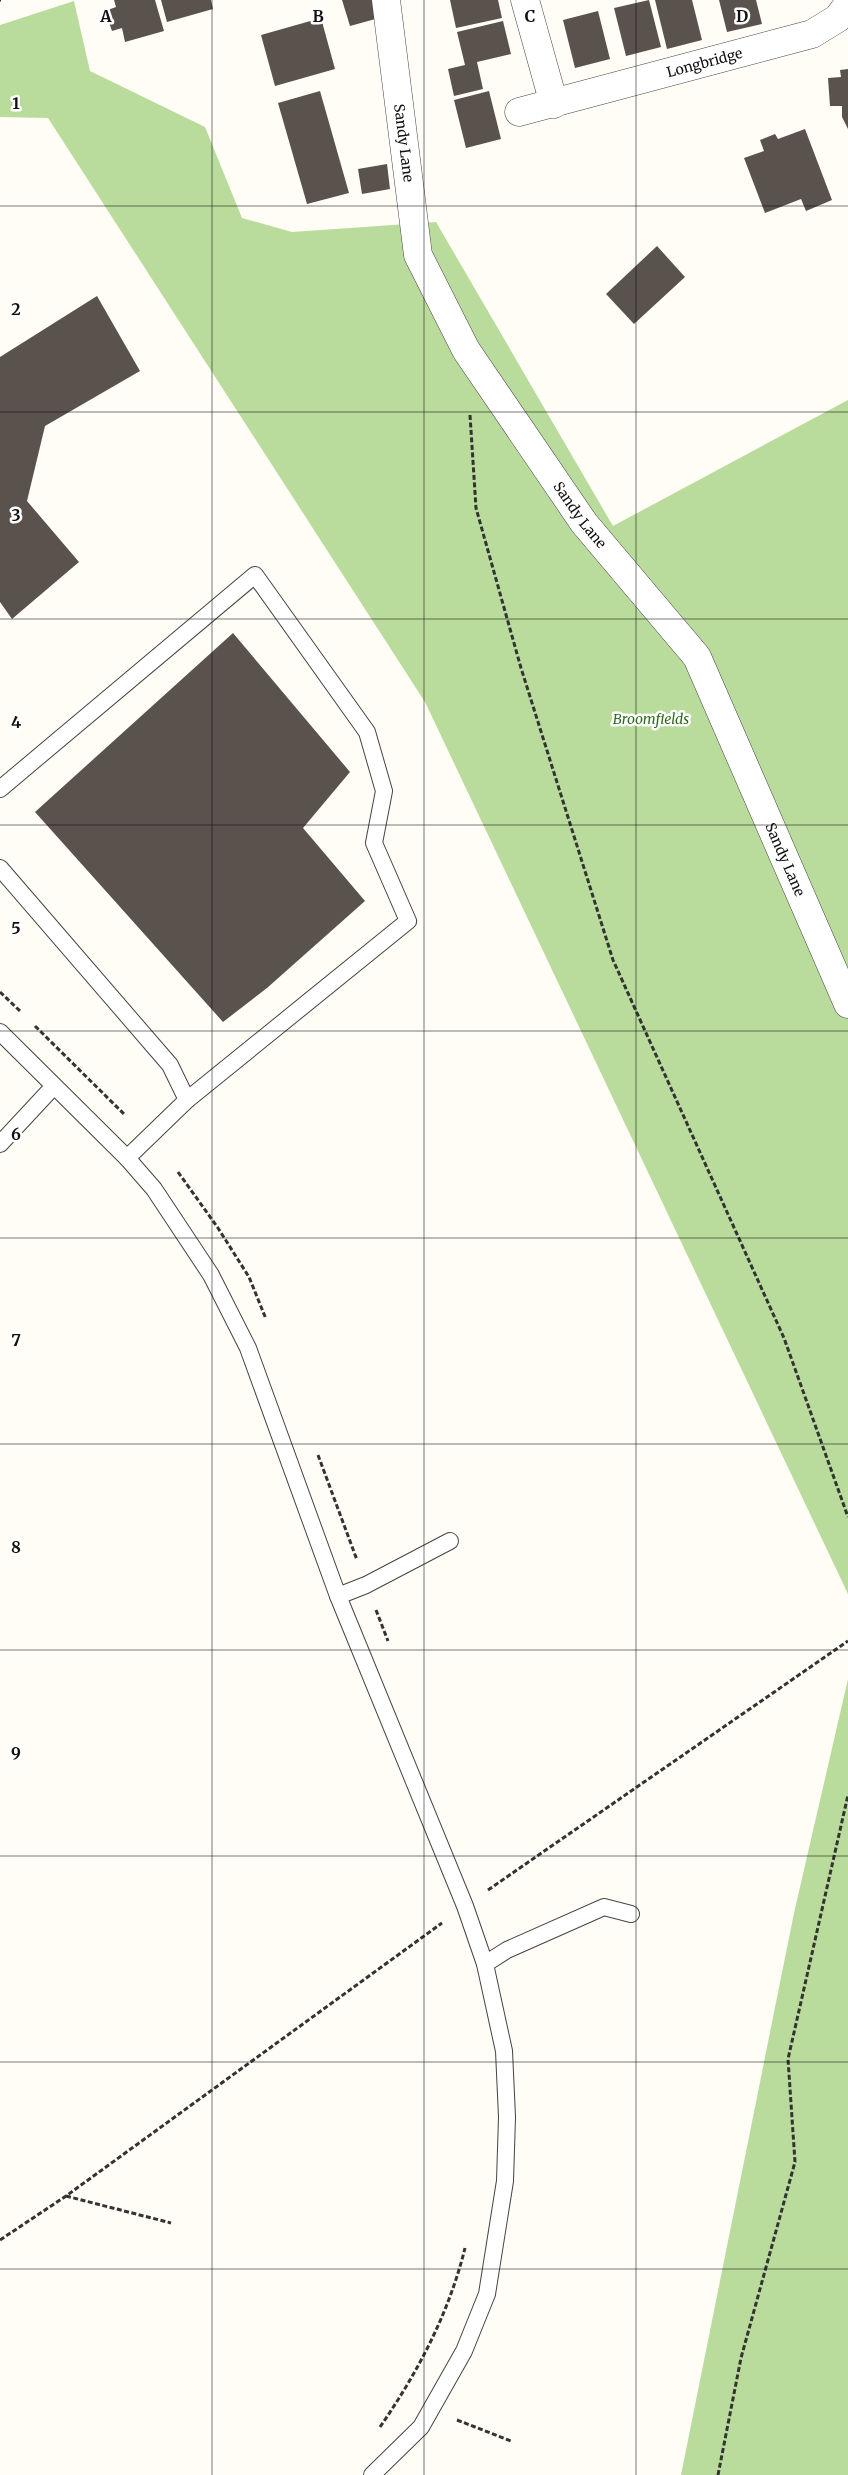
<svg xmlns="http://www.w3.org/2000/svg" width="848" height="2475" font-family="Merriweather,serif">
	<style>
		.forest { fill: #b9dc9c }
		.building { fill: #5a524d }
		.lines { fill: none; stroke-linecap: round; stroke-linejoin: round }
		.service-casing { stroke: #444; stroke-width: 18 }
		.minor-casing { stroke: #444; stroke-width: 29 }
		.path { stroke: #333; stroke-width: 3; stroke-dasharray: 5 2.5; stroke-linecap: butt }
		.service { stroke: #fff; stroke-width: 16 }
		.minor { stroke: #fff; stroke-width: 28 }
		.grid { fill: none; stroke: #111; stroke-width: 1; stroke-opacity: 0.55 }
		.labels { text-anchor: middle; stroke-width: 5; stroke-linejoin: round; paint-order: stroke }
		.street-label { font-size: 14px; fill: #111; stroke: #fff }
		.park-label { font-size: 14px; font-style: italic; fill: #2f6b1f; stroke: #fff }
		.grid-label { font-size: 16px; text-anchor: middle; font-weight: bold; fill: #111; stroke: #fff; stroke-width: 5; stroke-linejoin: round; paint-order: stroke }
	</style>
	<rect width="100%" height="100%" fill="#fffdf5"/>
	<g class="forest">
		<polygon points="74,1 90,71 205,127 242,218 292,232 436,222 613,526 848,400 848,1594 425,702 48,118 0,117 0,25"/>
		<polygon points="848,1679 848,2475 681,2475 794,1913"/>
	</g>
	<g class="building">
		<polygon points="114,0 155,0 164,31 125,42 122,28 112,31 105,11 116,7"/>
		<polygon points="161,0 211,0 213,9 167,22"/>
		<polygon points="342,0 374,0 379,18 350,26"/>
		<polygon points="450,0 498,0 502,18 456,28"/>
		<polygon points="649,0 661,47 626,56 614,8"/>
		<polygon points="655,0 692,0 702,40 667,49"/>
		<polygon points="719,0 756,0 762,24 727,32"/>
		<polygon points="598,11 610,59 575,68 563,20"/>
		<polygon points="321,18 335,69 275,86 261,35"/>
		<polygon points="503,21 511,54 477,62 483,89 454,96 448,69 465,65 457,32"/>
		<polygon points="848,69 848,129 842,117 842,106 830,106 828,78 841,77 840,70"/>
		<polygon points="320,91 349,193 307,204 278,103"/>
		<polygon points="489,91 501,139 466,148 454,100"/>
		<polygon points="805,129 832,200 806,211 801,199 765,213 744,158 764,151 760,140 775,134 778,139"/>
		<polygon points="387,164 390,189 362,194 358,169"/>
		<polygon points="657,246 685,277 634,324 606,294"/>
		<polygon points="97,296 140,371 45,426 27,501 79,562 12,619 0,602 0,357"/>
		<polygon points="233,633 350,772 303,828 365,901 267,988 223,1022 35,812"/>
	</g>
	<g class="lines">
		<g class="service-casing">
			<g id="service">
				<polyline points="0,789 255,575 367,732 384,791 374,843 408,921 187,1100 127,1158"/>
				<polyline points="0,868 170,1065 187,1100"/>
				<polyline points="0,1032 127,1158 154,1189 211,1275 248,1348 338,1596 465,1906 485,1964 504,2051 507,2117 505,2181 487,2294 464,2351 421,2427 372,2475"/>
				<polyline points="0,1144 54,1086"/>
				<polyline points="338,1596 366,1585 450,1541"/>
				<polyline points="485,1964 507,1950 604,1907 631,1914"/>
			</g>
		</g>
		<g class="minor-casing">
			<g id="minor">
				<path id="s1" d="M386,0L418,255L466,350L584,523L697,657L848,1004"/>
				<polyline points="525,0 554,104"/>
				<path id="s2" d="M519,112L812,34L838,18L848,4"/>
			</g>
		</g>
		<g class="path">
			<polyline points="0,0 1,0"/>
			<polyline points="470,415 476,508 521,668 613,960 784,1338 848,1517"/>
			<polyline points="0,992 20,1011"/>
			<polyline points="35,1026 125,1115"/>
			<polyline points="178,1172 218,1228 249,1277 266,1319"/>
			<polyline points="318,1455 357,1560"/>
			<polyline points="376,1610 388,1641"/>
			<polyline points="488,1890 848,1641"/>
			<polyline points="66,2196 171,2223"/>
			<polyline points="0,2240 66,2196 442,1923"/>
			<polyline points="457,2420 511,2441"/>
			<path d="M380,2427C418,2372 449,2313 465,2248"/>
			<polyline points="718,2475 741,2358 795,2162 788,2059 848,1795"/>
		</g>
		<use href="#service" class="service"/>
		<use href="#minor" class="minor"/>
	</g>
	<path class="grid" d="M212,0V2475M424,0V2475M636,0V2475M0,206H848M0,412H848M0,619H848M0,825H848M0,1031H848M0,1238H848M0,1444H848M0,1650H848M0,1856H848M0,2062H848M0,2269H848"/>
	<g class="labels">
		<g class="street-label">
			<text dy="5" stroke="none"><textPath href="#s2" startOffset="192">Longbridge</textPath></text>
			<text dy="5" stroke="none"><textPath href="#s1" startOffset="144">Sandy Lane</textPath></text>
			<text dy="5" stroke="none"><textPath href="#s1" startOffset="564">Sandy Lane</textPath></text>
			<text dy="5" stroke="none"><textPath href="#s1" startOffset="969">Sandy Lane</textPath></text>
		</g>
		<g class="park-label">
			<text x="651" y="724">Broomfields</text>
		</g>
	</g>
	<g class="grid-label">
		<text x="106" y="22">A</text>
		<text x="318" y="22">B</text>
		<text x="530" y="22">C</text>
		<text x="742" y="22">D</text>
		<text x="16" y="109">1</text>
		<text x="16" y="315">2</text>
		<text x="16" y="521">3</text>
		<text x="16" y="728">4</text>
		<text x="16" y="934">5</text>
		<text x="16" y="1140">6</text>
		<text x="16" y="1346">7</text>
		<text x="16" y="1553">8</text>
		<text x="16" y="1759">9</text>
	</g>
</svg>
